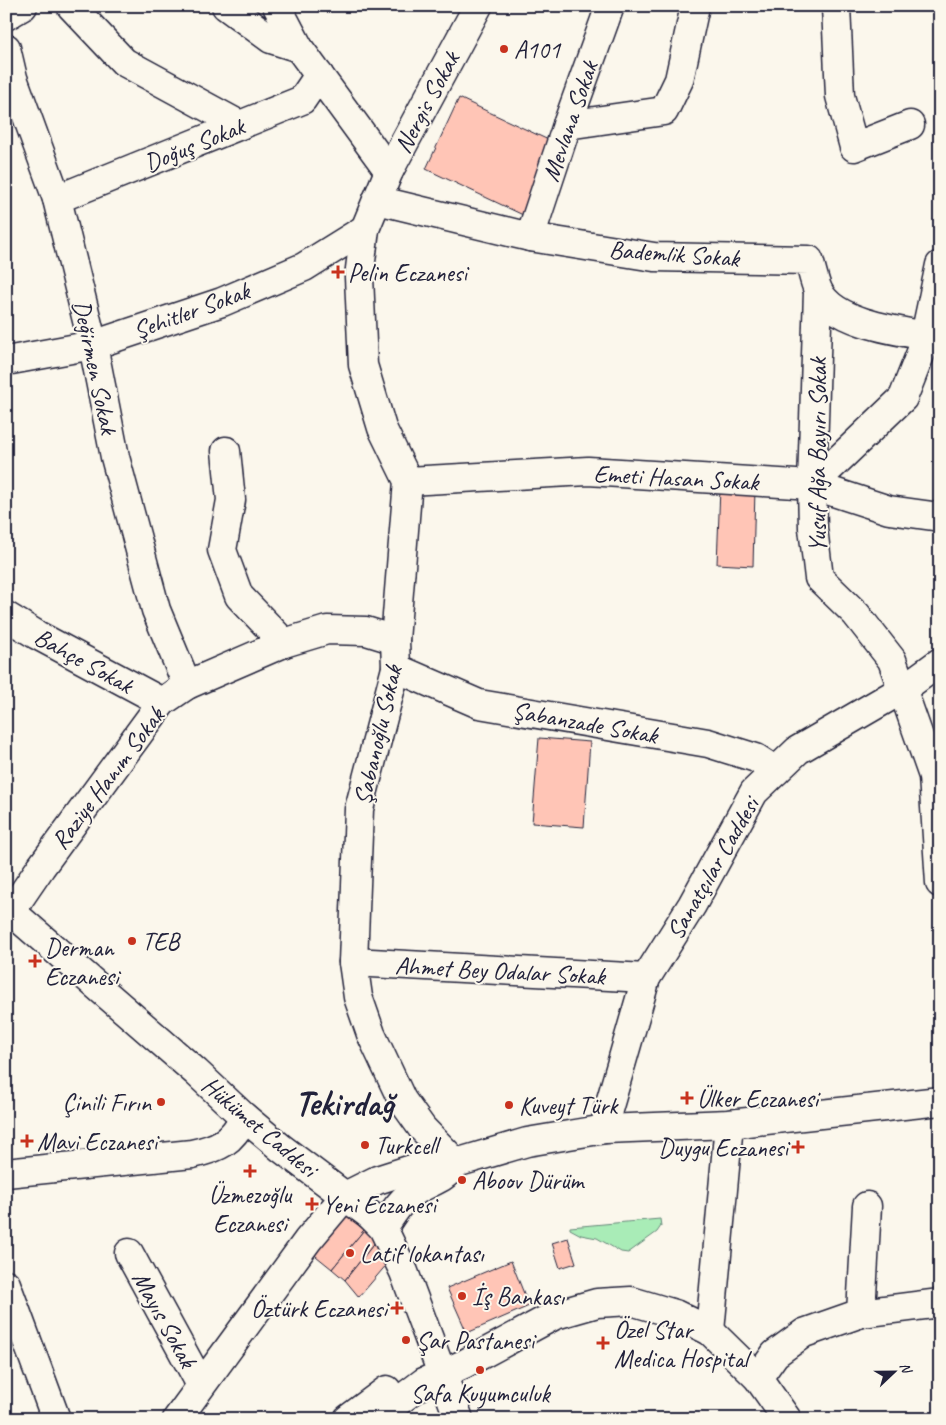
<svg xmlns="http://www.w3.org/2000/svg" width="946" height="1425" font-family="Caveat,sans-serif">
	<style>
		.green { fill: #a9ecb7; stroke: #668779 }
		.building { fill: #ffc5b6; stroke: #22223b }
		.lines { fill: none; stroke-linecap: round; stroke-linejoin: round }
		.minor-casing { stroke: #22223b; stroke-width: 31 }
		.major-casing { stroke: #22223b; stroke-width: 31 }
		.minor { stroke: #fbf7ec; stroke-width: 28 }
		.major { stroke: #fbf7ec; stroke-width: 28 }
		.poi-dot { fill: #c8321e; stroke: #fbf7ec; stroke-width: 2 }
		.labels { text-anchor: middle; stroke-width: 4; stroke-linejoin: round; paint-order: stroke }
		.poi-label { font-size: 25px; fill: #22223b; stroke: #fbf7ec; text-anchor: start }
		.street-label { font-size: 25px; fill: #22223b; stroke: #fbf7ec }
		.town-label { font-size: 35px; font-weight: bold; fill: #22223b; stroke: #fbf7ec }
	</style>
	<rect width="100%" height="100%" fill="#fbf7ec"/>
	<filter id="ink" filterUnits="userSpaceOnUse"><feTurbulence type="fractalNoise" baseFrequency=".02" numOctaves="2"/><feDisplacementMap in="SourceGraphic" scale="10" xChannelSelector="R" yChannelSelector="G"/><feConvolveMatrix kernelMatrix="1 2 1 2 8 2 1 2 1" color-interpolation-filters="sRGB"/></filter>
	<g filter="url(#ink)">
		<polygon class="green" points="660,1219 661,1226 657,1232 628,1253 621,1252 597,1238 581,1235 570,1229 570,1227"/>
		<g class="building">
			<polygon points="459,98 557,144 523,215 426,169"/>
			<polygon points="720,488 755,489 753,566 717,564"/>
			<polygon points="539,738 590,742 584,827 532,823"/>
			<polygon points="343,1212 364,1230 332,1269 311,1252"/>
			<polygon points="364,1230 373,1233 377,1240 345,1280 332,1269"/>
			<polygon points="568,1238 576,1263 560,1268 552,1243"/>
			<polygon points="377,1240 388,1263 359,1297 345,1280"/>
			<polygon points="511,1261 529,1306 467,1333 447,1288"/>
		</g>
		<g class="lines">
			<g class="minor-casing">
				<g id="minor">
					<polyline points="71,6 124,62 240,125"/>
					<polyline points="226,6 271,39 299,48"/>
					<polyline points="277,6 299,48 389,171"/>
					<polyline points="836,6 840,96 854,147 910,125"/>
					<polyline points="6,16 23,6"/>
					<polyline points="6,48 13,78 57,199 93,345 115,457 156,610 187,685"/>
					<polyline points="567,125 664,111 679,80 695,6"/>
					<polyline points="57,199 302,100 319,75"/>
					<path d="M377,200L530,237L654,257L809,260C812,270 814,281 818,290C834,325 906,332 940,338"/>
					<polyline points="530,237 567,125 610,6"/>
					<polyline points="818,291 812,485 813,528 819,578 856,614 892,660 933,776 940,883"/>
					<polyline points="6,361 93,345 222,302 304,267 365,229"/>
					<polyline points="226,451 231,500 222,550 239,596 284,643"/>
					<polyline points="408,481 588,471 812,485 889,510 940,517"/>
					<polyline points="812,485 903,398 922,350 940,265"/>
					<polyline points="6,616 37,635 162,702"/>
					<polyline points="396,668 479,704 708,743 756,758 776,771"/>
					<polyline points="11,911 41,867 162,702 187,685 284,643 327,630 366,631 395,640"/>
					<polyline points="353,962 646,978"/>
					<polyline points="605,1129 608,1110 646,978 692,905 754,792 798,750 903,689 940,662"/>
					<polyline points="456,1163 422,1128 402,1100 371,1034 358,997 353,962 359,809 396,668 395,640 408,481 382,428 363,365 359,277 365,229 389,171 478,6"/>
					<path d="M6,1173L192,1154C219,1148 232,1142 244,1117"/>
					<polyline points="129,1253 201,1385"/>
					<polyline points="6,1284 56,1419"/>
					<polyline points="861,1313 940,1303"/>
					<polyline points="710,1331 729,1124"/>
					<polyline points="758,1378 775,1354 804,1333 861,1313 867,1206"/>
					<polyline points="177,1419 308,1240 345,1196"/>
					<polyline points="348,1419 387,1390"/>
					<polyline points="375,1419 424,1382 464,1364 555,1315 597,1303 631,1301 675,1314 710,1331 758,1378 787,1419"/>
				</g>
			</g>
			<g class="major-casing">
				<g id="major">
					<polyline points="6,907 196,1072 244,1117 281,1148 370,1215 383,1228 404,1272 459,1419"/>
					<polyline points="345,1196 377,1180 421,1166 437,1162 456,1163 527,1142 605,1129 729,1124 940,1101"/>
					<path d="M383,1228C392,1215 400,1200 414,1192C431,1180 442,1182 456,1163"/>
				</g>
			</g>
			<use href="#minor" class="minor"/>
			<use href="#major" class="major"/>
		</g>
	</g>
	<g class="poi-dot">
		<circle cx="504" cy="49" r="5"/>
		<path d="M335.5 264.5h5v5h5v5h-5v5h-5v-5h-5v-5h5z"/>
		<circle cx="132" cy="941" r="5"/>
		<path d="M32.5 953.5h5v5h5v5h-5v5h-5v-5h-5v-5h5z"/>
		<path d="M684.5 1090.5h5v5h5v5h-5v5h-5v-5h-5v-5h5z"/>
		<circle cx="161" cy="1102" r="5"/>
		<circle cx="509" cy="1105" r="5"/>
		<path d="M24.5 1133.5h5v5h5v5h-5v5h-5v-5h-5v-5h5z"/>
		<circle cx="365" cy="1145" r="5"/>
		<path d="M795.5 1139.5h5v5h5v5h-5v5h-5v-5h-5v-5h5z"/>
		<path d="M247.5 1163.5h5v5h5v5h-5v5h-5v-5h-5v-5h5z"/>
		<circle cx="462" cy="1180" r="5"/>
		<path d="M309.5 1196.5h5v5h5v5h-5v5h-5v-5h-5v-5h5z"/>
		<circle cx="350" cy="1253" r="5"/>
		<circle cx="462" cy="1296" r="5"/>
		<path d="M394.5 1300.5h5v5h5v5h-5v5h-5v-5h-5v-5h5z"/>
		<circle cx="406" cy="1340" r="5"/>
		<path d="M600.5 1335.5h5v5h5v5h-5v5h-5v-5h-5v-5h5z"/>
		<circle cx="480" cy="1370" r="5"/>
	</g>
	<g class="labels">
		<g class="poi-label">
			<text x="514" y="58">A101</text>
			<text x="348" y="281">Pelin Eczanesi</text>
			<text x="142" y="950">TEB</text>
			<text x="45" y="956">Derman<tspan x="45" dy="29">Eczanesi</tspan></text>
			<text x="697" y="1107">Ülker Eczanesi</text>
			<text x="151" y="1111" text-anchor="end">Çinili Fırın</text>
			<text x="519" y="1114">Kuveyt Türk</text>
			<text x="37" y="1150">Mavi Eczanesi</text>
			<text x="375" y="1154">Turkcell</text>
			<text x="788" y="1156" text-anchor="end">Duygu Eczanesi</text>
			<text x="472" y="1189">Aboov Dürüm</text>
			<text x="250" y="1203" text-anchor="middle">Üzmezoğlu<tspan x="250" dy="29">Eczanesi</tspan></text>
			<text x="322" y="1213">Yeni Eczanesi</text>
			<text x="360" y="1262">Latif lokantası</text>
			<text x="472" y="1305">İş Bankası</text>
			<text x="387" y="1317" text-anchor="end">Öztürk Eczanesi</text>
			<text x="614" y="1338">Özel Star<tspan x="614" dy="29">Medica Hospital</tspan></text>
			<text x="416" y="1349">Şar Pastanesi</text>
			<text x="480" y="1402" text-anchor="middle">Safa Kuyumculuk</text>
		</g>
		<g class="street-label">
			<text transform="translate(426 102) rotate(-62)" y="9">Nergis Sokak</text>
			<text transform="translate(569 121) rotate(-71)" y="9">Mevlana Sokak</text>
			<text transform="translate(194 144) rotate(-22)" y="9">Doğuş Sokak</text>
			<text transform="translate(674 253) rotate(4)" y="9">Bademlik Sokak</text>
			<text transform="translate(191 310) rotate(-20)" y="9">Şehitler Sokak</text>
			<text transform="translate(96 367) rotate(78)" y="9">Değirmen Sokak</text>
			<text transform="translate(817 455) rotate(-90)" y="9">Yusuf Ağa Bayırı Sokak</text>
			<text transform="translate(676 477) rotate(3)" y="9">Emeti Hasan Sokak</text>
			<text transform="translate(84 660) rotate(29)" y="9">Bahçe Sokak</text>
			<text transform="translate(585 722) rotate(10)" y="9">Şabanzade Sokak</text>
			<text transform="translate(377 735) rotate(-77)" y="9">Şabanoğlu Sokak</text>
			<text transform="translate(107 778) rotate(-53)" y="9">Raziye Hanım Sokak</text>
			<text transform="translate(712 868) rotate(-60)" y="9">Sanatçılar Caddesi</text>
			<text transform="translate(500 970) rotate(3)" y="9">Ahmet Bey Odalar Sokak</text>
			<text transform="translate(260 1126) rotate(40)" y="9">Hükümet Caddesi</text>
			<text transform="translate(165 1319) rotate(61)" y="9">Mayıs Sokak</text>
		</g>
		<g class="town-label">
			<text x="344" y="1115">Tekirdağ</text>
		</g>
	</g>
	<rect width="946" height="1425" fill="none" stroke="#fbf7ec" stroke-width="25"/>
	<rect x="12" y="12" width="921" height="1400" fill="none" stroke="#22223b" stroke-width="2" filter="url(#ink)"/>
	<g transform="translate(894 1372) rotate(68)" stroke="#fbf7ec" stroke-width="4" paint-order="stroke">
	<path d="M0-4L9 19L0 12L-9 19Z" fill="#22223b"/>
	<text y="-8" font-size="14" font-weight="bold" text-anchor="middle" fill="#22223b">N</text>
	</g>
</svg>
